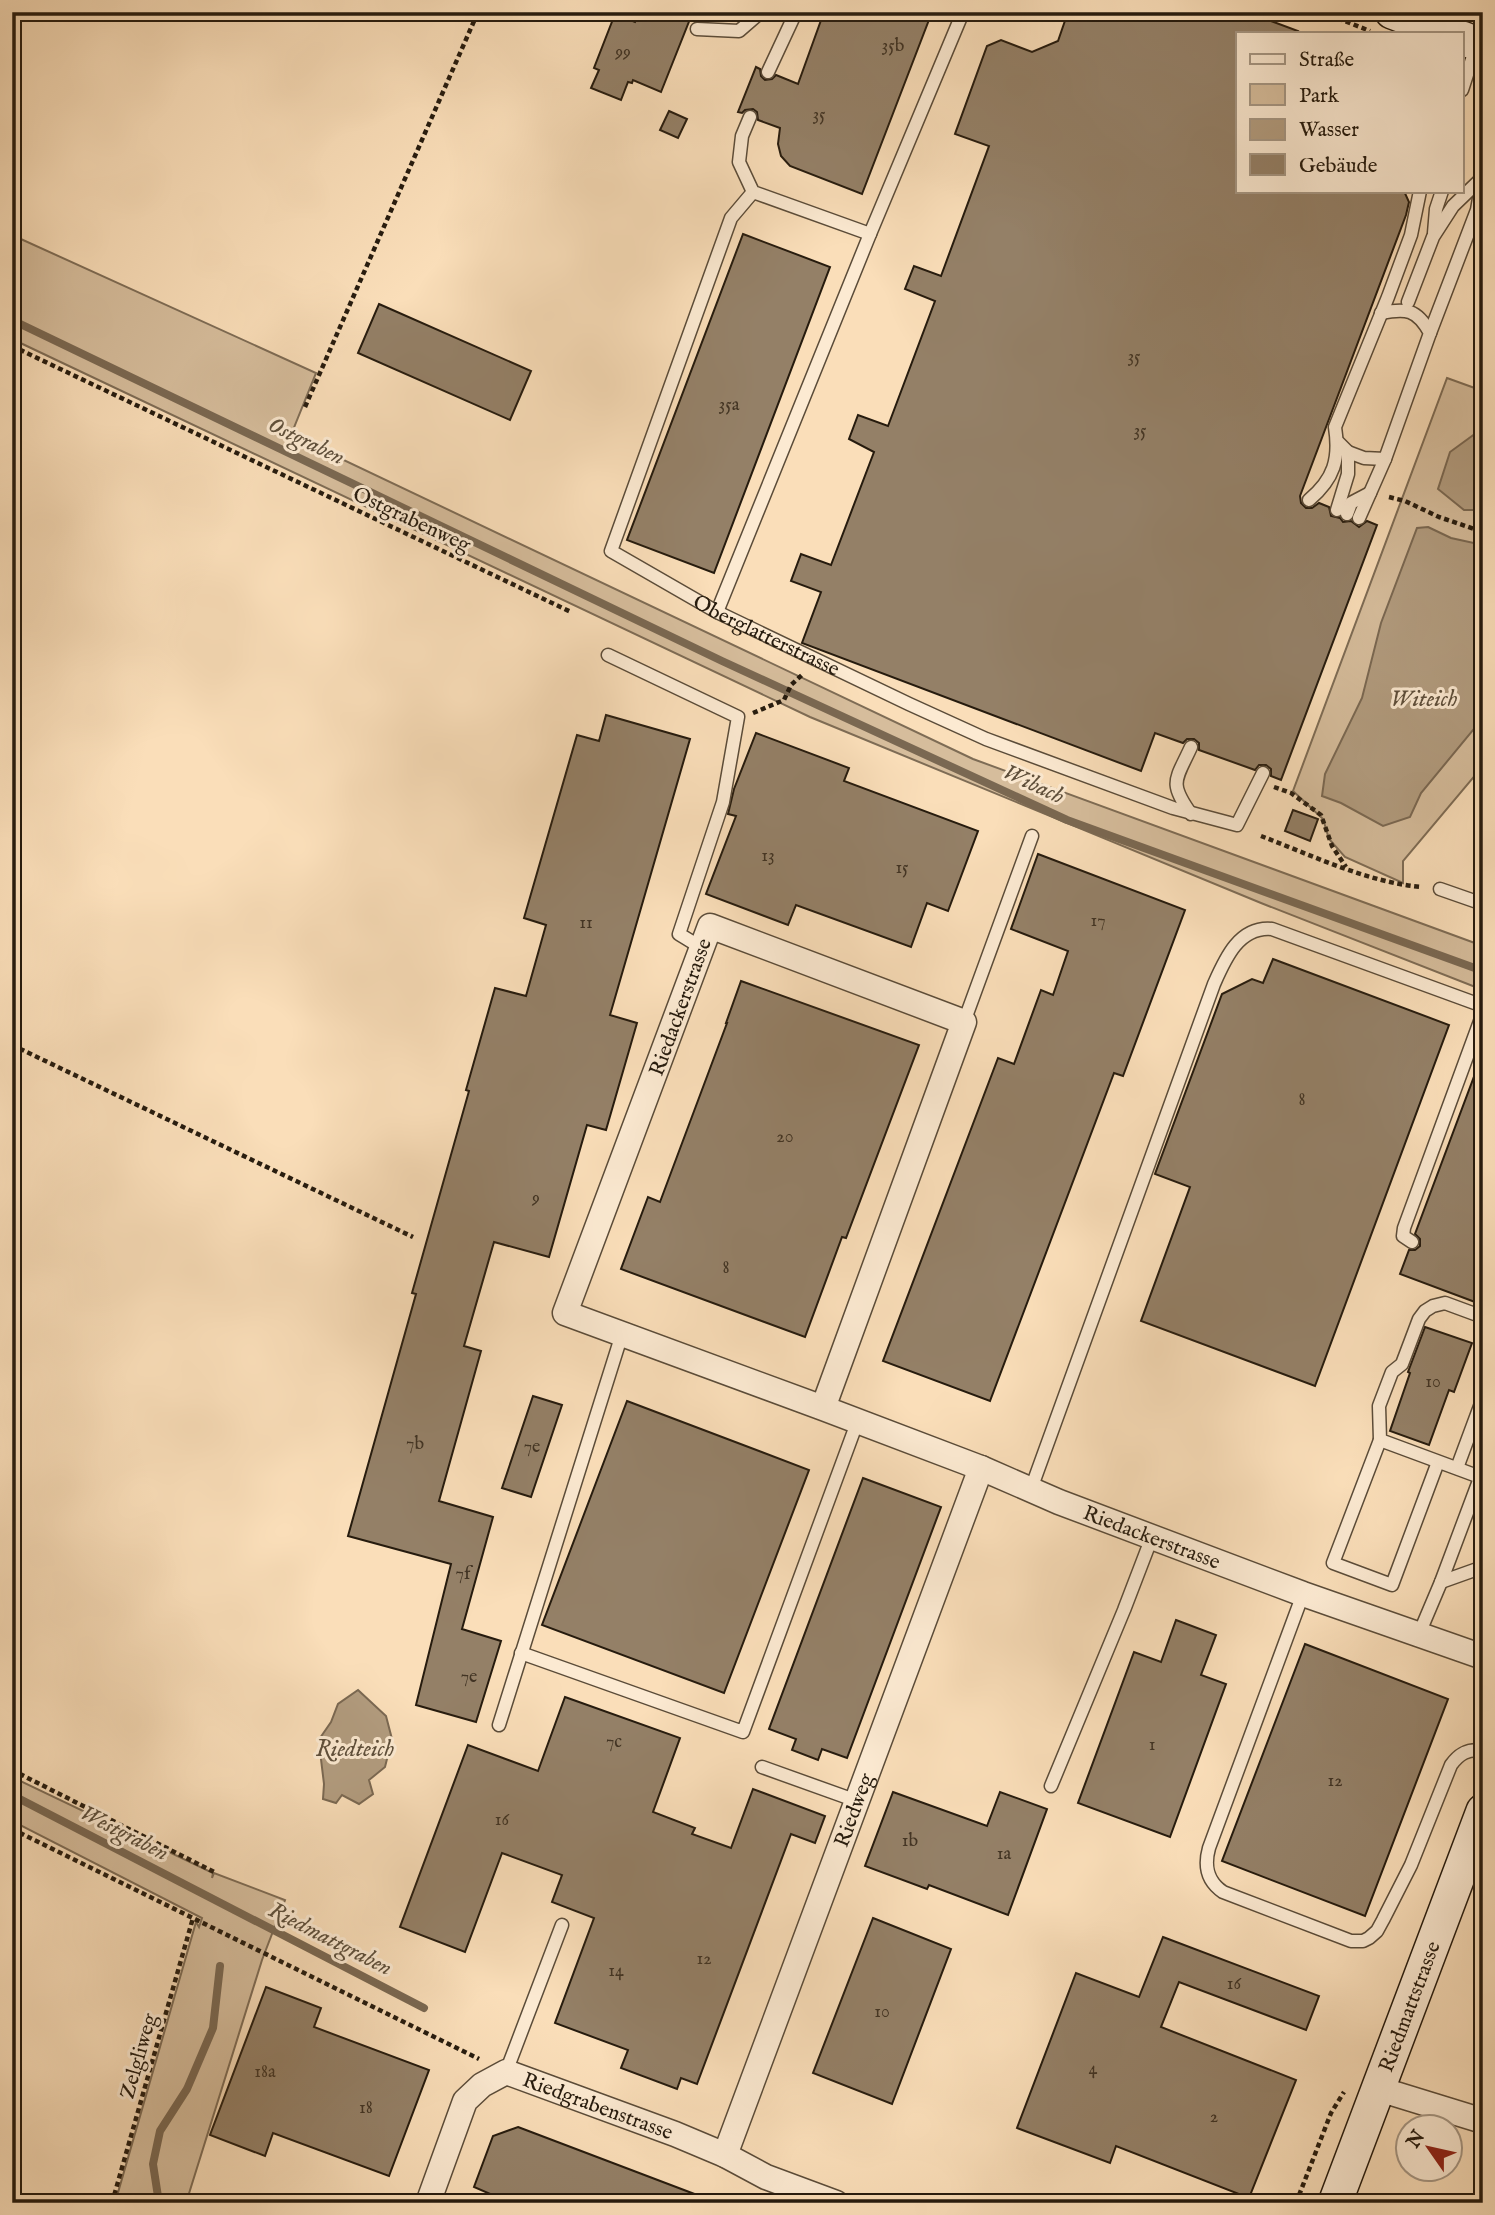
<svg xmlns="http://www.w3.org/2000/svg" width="1495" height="2215" font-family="'IM FELL English',serif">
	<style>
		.green { fill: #d6bd9c; stroke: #7e6c55; stroke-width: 2 }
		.water { fill: #b29c7f; stroke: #7a6852; stroke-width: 2 }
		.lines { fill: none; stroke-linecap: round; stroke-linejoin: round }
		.stream { stroke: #7a6852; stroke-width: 8 }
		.building { fill: #948067; stroke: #261b0e; stroke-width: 2 }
		.lane-casing { stroke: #5b4c39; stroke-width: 15 }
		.street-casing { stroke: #5b4c39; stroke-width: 27 }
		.secondary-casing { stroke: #261b0e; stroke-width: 36 }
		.path { stroke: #261b0e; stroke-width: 4.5; stroke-dasharray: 5 3.5; stroke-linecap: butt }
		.lane { stroke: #fcead2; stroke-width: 12 }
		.street { stroke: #fcead2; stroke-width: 24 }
		.secondary { stroke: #fcead2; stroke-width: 33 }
		.labels { text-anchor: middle; stroke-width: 6; stroke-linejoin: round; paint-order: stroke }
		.number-label { font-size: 18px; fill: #423424 }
		.street-label { font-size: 21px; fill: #261b0e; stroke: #fcead2 }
		.water-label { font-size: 23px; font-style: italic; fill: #5e4f3b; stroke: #fcead2 }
	</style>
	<rect width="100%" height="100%" fill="#fadeb9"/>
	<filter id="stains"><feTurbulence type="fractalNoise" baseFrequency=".00286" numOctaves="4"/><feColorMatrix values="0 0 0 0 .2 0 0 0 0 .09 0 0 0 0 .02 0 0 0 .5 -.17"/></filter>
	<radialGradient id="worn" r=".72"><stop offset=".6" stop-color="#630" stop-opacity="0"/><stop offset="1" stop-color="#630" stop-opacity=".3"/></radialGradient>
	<g class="green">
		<polygon points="12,235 316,373 291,435 973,759 1483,946 1483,990 1261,903 810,717 12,339"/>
		<polygon points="1447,378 1483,391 1483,766 1403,861 1403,883 1345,857 1329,839 1323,819 1293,791"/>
		<polygon points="12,1777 213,1873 212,1878 214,1873 285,1900 262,1960 186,2203 115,2203 196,1922 199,1927 202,1918 12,1821"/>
	</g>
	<g class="water">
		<polygon points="1483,428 1483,510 1464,510 1438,489 1450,452"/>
		<polygon points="1428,527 1451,538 1483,545 1483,718 1421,793 1410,817 1383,826 1341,803 1322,796 1325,774 1362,698 1381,623 1417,528"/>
		<polygon points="358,1690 386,1716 392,1739 385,1767 369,1780 373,1794 359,1804 342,1795 336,1803 323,1799 324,1784 320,1751 320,1738 331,1722 338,1704"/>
	</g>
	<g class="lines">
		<g class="stream">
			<polyline points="12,320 722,661 1067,820 1483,971"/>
			<polyline points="12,1795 424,2008"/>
			<polyline points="159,2203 153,2164 160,2131 187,2089 213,2028 220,1966"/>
		</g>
	</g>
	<g class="building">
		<polygon points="639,12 674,12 690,19 661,92 633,80 632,83 628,82 621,100 591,88 599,70 594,68 615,14 635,22"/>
		<polygon points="824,12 932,12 862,194 790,166 781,156 778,144 780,128 758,120 757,112 753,109 745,110 742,113 738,112 756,67 760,69 761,76 765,80 772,79 776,75 798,84"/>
		<polygon points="1068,12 1247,12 1298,31 1297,33 1238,33 1238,191 1404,191 1409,202 1406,215 1300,496 1301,503 1306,508 1312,508 1319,503 1329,507 1331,516 1340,518 1343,522 1351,521 1359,527 1367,521 1377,525 1281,780 1271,776 1271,769 1266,765 1259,765 1255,770 1199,750 1199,743 1194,739 1187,739 1183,743 1155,733 1141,771 802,643 821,592 791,581 801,554 831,565 874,452 849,439 858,415 888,426 935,301 905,289 914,266 941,276 989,146 955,134 987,46 1001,40 1032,52 1058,41"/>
		<polygon points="669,111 687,119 678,138 660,130"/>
		<polygon points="743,234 830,267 714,573 627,540"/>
		<polygon points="379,304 531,371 510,420 358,353"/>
		<polygon points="606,715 690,739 610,1015 637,1023 606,1130 587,1125 549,1257 494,1242 464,1346 481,1351 439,1501 493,1517 462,1629 501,1641 476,1722 416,1705 451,1564 348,1536 416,1294 412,1293 469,1091 466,1090 495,988 526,996 546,925 524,918 577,735 599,741"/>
		<polygon points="756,733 849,768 844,781 978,831 948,911 927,903 911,947 796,905 788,925 706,894 736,816 728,814 734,789"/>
		<polygon points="1293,810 1318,819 1310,841 1285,831"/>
		<polygon points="1038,854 1185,910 1123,1076 1114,1073 990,1401 883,1361 998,1058 1014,1064 1041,990 1053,995 1068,951 1011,929"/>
		<polygon points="1273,959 1449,1025 1315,1386 1141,1321 1190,1187 1155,1174 1222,994 1252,979 1263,983"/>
		<polygon points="741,981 919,1045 846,1238 842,1237 805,1337 621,1269 648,1197 660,1202 727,1023 726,1023"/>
		<polygon points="1481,1058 1483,1059 1483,1305 1400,1274 1409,1250 1415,1250 1420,1246 1420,1239 1415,1234"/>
		<polygon points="1425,1327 1472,1343 1454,1392 1449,1390 1429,1445 1390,1431 1410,1373 1408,1372"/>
		<polygon points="533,1396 562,1405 531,1497 502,1488"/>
		<polygon points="627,1401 809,1470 724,1693 542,1625"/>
		<polygon points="863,1478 941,1507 847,1758 822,1749 818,1760 792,1750 796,1739 769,1729"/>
		<polygon points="1176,1620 1216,1635 1201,1675 1226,1684 1170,1837 1078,1803 1134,1652 1161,1662"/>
		<polygon points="1305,1644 1448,1699 1365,1916 1222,1861"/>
		<polygon points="565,1697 680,1738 653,1812 695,1828 692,1834 731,1848 753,1789 825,1816 815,1843 791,1834 697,2084 681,2078 677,2089 621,2068 628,2050 555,2023 594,1918 552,1902 562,1875 502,1853 465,1952 400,1927 468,1745 538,1771"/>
		<polygon points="893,1792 987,1826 1000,1792 1047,1809 1008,1915 929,1885 927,1889 865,1866"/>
		<polygon points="873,1918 951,1949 892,2104 813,2073"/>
		<polygon points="1163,1937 1319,1996 1306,2030 1179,1982 1161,2027 1296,2080 1249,2198 1116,2146 1110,2163 1017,2128 1076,1973 1139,1997"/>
		<polygon points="266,1987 321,2008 314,2027 429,2070 389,2176 273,2133 265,2156 210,2135"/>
		<polygon points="518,2127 713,2201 713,2203 492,2203 495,2196 474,2187 493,2136"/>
	</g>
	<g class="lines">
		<g class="lane-casing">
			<g id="lane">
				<polyline points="697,29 739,31 761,12"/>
				<polyline points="768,72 796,12"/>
				<polyline points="1462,90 1477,44"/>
				<polyline points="750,117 742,136 739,162 753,192 870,234"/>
				<path id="s1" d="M753,192L731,218L611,551L717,612L909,704L986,739L1173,808L1237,825L1263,773"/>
				<polyline points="1434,233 1436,209 1442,191"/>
				<polyline points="1408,302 1433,237 1453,206 1481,179"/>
				<polyline points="1430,333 1477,210 1483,175"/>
				<polyline points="1348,452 1364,458 1385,459"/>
				<path d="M1309,500C1334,479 1340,459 1335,427L1388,297L1411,235L1420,191"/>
				<polyline points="1337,510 1348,474 1348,452 1338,442"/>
				<polyline points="1347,514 1351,503 1370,493"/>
				<path d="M1359,518L1385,459L1430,333C1417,309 1406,308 1381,313"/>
				<polyline points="717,612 870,234 963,12"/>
				<polyline points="608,655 738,717 723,802 679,934 702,948"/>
				<path d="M1191,747C1176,780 1168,782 1191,814"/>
				<polyline points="1440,889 1483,904"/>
				<polyline points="964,1022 1032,836"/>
				<polyline points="1412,1242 1403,1236 1404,1228 1483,1013"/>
				<polyline points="1380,1440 1333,1563 1392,1585 1438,1462"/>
				<polyline points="1457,1468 1483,1398"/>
				<polyline points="1480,1477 1380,1440 1379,1406 1392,1372 1402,1364 1419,1319 1425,1311 1433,1306 1445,1303 1483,1317"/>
				<path d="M1031,1489L1214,984C1225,959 1239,926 1272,929L1483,1006"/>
				<polyline points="1441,1582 1483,1567"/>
				<path d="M1303,1594L1209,1848C1204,1866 1207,1881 1223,1892L1351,1941H1363L1369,1938L1377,1931L1383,1920L1411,1865L1451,1765C1459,1754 1468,1748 1483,1751"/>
				<polyline points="1419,1634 1441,1582 1483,1470"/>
				<polyline points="521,1653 743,1732 858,1420"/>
				<polyline points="499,1725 622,1334"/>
				<polyline points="762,1767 857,1801"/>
				<polyline points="1051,1786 1124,1610 1152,1537"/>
				<polyline points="506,2072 562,1925"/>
			</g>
		</g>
		<g class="street-casing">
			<g id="street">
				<path id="s2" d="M823,1408L964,1022L710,926L565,1313L823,1408L981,1468L1059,1502L1303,1594L1483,1657"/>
				<polyline points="1379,2089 1483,2121"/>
				<path id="s3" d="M725,2155L981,1468"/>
				<path id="s4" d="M428,2203L465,2101L482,2085L506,2072L675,2134L725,2155L766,2177L836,2203"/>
			</g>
		</g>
		<g class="secondary-casing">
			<g id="secondary">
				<polyline points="1392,12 1448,33"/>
				<polyline points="1462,38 1483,46"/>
				<path id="s5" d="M1335,2203L1483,1811"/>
			</g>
		</g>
		<g class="path">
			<polyline points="1322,12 1370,31"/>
			<polyline points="12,346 571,612"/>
			<polyline points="305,407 478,12"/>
			<polyline points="1389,497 1405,501 1439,517 1483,532"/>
			<polyline points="753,713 784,700 791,685 804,673"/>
			<polyline points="1274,787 1291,793 1321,815 1332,846 1346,867"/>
			<path d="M1261,836C1311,855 1369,883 1422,887"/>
			<polyline points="12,1045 413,1237"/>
			<polyline points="1479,1680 1480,1734"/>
			<polyline points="12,1770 216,1873"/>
			<polyline points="12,1829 479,2059"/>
			<polyline points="112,2203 193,1918"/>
			<polyline points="1296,2203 1331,2113 1344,2092"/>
		</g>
		<use href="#lane" class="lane"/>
		<use href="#street" class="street"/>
		<use href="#secondary" class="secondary"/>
	</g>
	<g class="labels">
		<g class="number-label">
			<text x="893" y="51">35b</text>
			<text x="623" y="57">99</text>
			<text x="819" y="120">35</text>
			<text x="1134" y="362">35</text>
			<text x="729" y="410">35a</text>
			<text x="1140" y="436">35</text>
			<text x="768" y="861">13</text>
			<text x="902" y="873">15</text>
			<text x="1098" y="926">17</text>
			<text x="586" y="928">11</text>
			<text x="1302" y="1105">8</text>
			<text x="785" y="1142">20</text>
			<text x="536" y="1203">9</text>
			<text x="726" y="1273">8</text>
			<text x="1433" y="1387">10</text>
			<text x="415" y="1449">7b</text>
			<text x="532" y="1452">7e</text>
			<text x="463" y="1579">7f</text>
			<text x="469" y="1682">7e</text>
			<text x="614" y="1747">7c</text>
			<text x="1152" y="1750">1</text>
			<text x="1335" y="1786">12</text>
			<text x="502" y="1825">16</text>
			<text x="910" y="1846">1b</text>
			<text x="1004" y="1859">1a</text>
			<text x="704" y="1964">12</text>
			<text x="616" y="1976">14</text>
			<text x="1234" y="1989">16</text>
			<text x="882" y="2017">10</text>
			<text x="1093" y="2074">4</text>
			<text x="265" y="2077">18a</text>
			<text x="366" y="2113">18</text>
			<text x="1214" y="2122">2</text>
		</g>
		<g class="street-label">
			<text transform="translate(412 519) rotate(25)" y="7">Ostgrabenweg</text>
			<text dy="7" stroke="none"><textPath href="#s1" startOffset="565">Oberglatterstrasse</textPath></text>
			<text transform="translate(680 1007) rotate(-70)" y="7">Riedackerstrasse</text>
			<text dy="7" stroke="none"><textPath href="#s2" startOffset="1724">Riedackerstrasse</textPath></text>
			<text dy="7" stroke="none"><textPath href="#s3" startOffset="368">Riedweg</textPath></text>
			<text dy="7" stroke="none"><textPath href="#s5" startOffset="210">Riedmattstrasse</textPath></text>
			<text transform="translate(138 2056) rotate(-74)" y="7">Zelgliweg</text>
			<text dy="7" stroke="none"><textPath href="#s4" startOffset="257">Riedgrabenstrasse</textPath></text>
		</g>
		<g class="water-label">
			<text transform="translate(307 440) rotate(26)" y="8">Ostgraben</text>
			<text x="1424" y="706">Witeich</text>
			<text transform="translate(1034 783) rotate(25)" y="8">Wibach</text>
			<text x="355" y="1756">Riedteich</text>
			<text transform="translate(125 1832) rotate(27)" y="8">Westgraben</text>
			<text transform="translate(331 1938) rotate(27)" y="8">Riedmattgraben</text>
		</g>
	</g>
	<rect width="1495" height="2215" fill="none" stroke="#fadeb9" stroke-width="42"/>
	<rect x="14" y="14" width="1467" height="2187" fill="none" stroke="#261b0e" stroke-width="3.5"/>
	<rect x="21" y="21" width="1453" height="2173" fill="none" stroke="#261b0e" stroke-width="2"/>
	<rect x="1236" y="32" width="228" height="161" fill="#fcead2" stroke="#a69784" stroke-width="2"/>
	<rect x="1250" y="54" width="35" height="10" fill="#fcead2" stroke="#a69784" stroke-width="2"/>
	<text x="1299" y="66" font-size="21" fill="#261b0e">Straße</text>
	<rect x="1250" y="84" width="35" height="21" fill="#d6bd9c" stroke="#a69784" stroke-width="2"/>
	<text x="1299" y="102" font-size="21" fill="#261b0e">Park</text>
	<rect x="1250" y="119" width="35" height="21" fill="#b29c7f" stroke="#a69784" stroke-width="2"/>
	<text x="1299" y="136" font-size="21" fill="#261b0e">Wasser</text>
	<rect x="1250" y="154" width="35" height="21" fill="#948067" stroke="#a69784" stroke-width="2"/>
	<text x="1299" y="172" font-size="21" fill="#261b0e">Gebäude</text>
	<g transform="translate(1429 2148) rotate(304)"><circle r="33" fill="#fcead2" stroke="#a69784" stroke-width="2"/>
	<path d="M0-5L12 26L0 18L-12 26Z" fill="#8f2418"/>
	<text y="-10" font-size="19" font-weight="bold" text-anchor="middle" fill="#261b0e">N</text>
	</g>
	<rect width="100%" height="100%" filter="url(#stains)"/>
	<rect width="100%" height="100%" fill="url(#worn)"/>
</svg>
